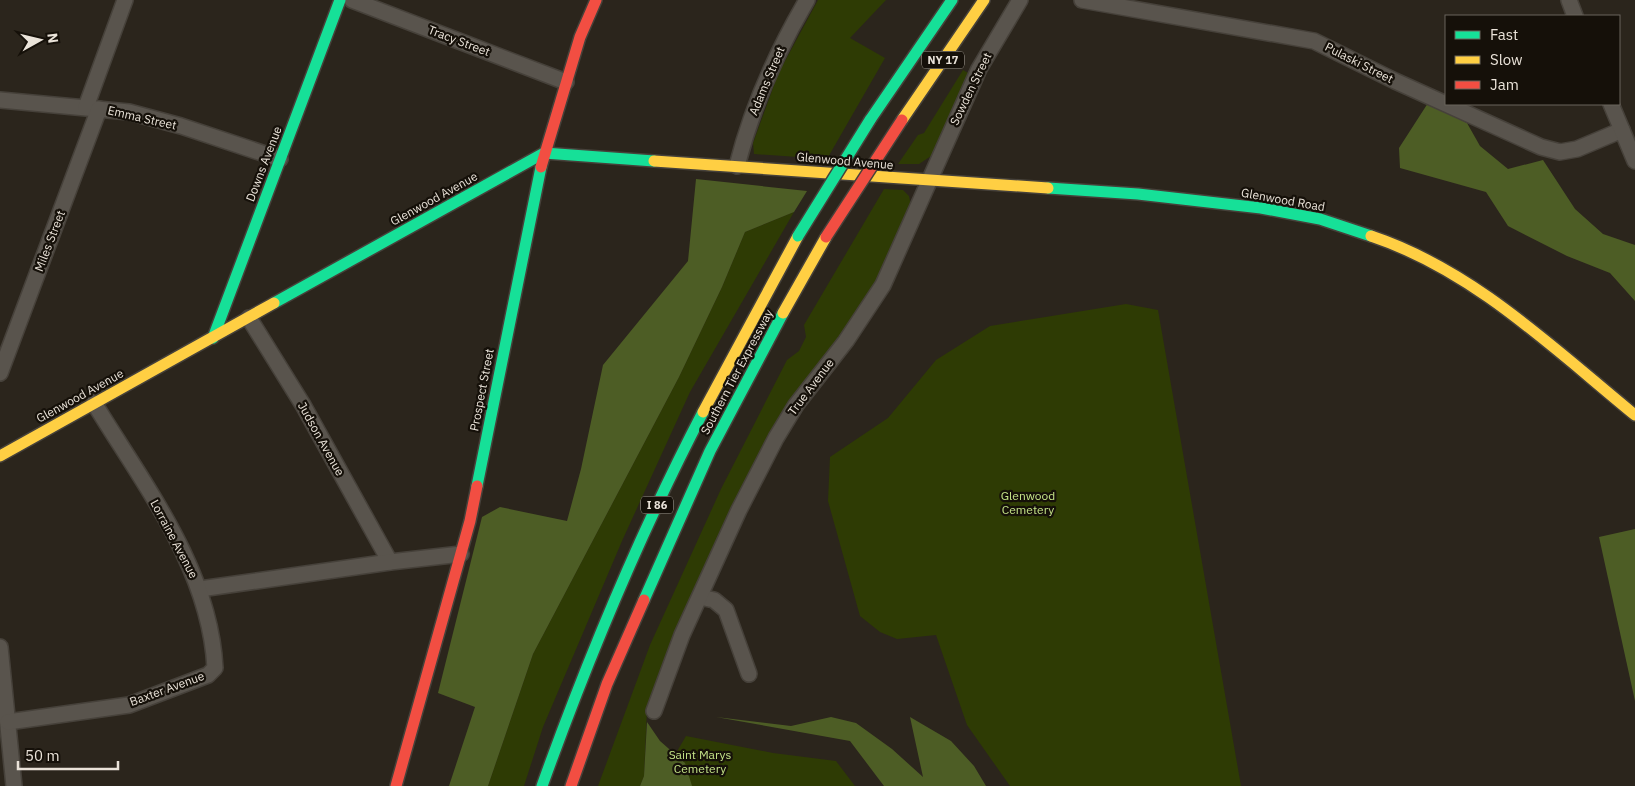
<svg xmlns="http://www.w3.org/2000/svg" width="1635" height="786" font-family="'IBM Plex Sans',sans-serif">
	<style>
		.green { fill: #2e3b04 }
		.forest { fill: #4d5d25 }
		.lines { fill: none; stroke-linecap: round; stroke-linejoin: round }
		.street-casing { stroke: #46413a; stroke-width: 18 }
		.fast-casing { stroke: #46413a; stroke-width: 14 }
		.slow-casing { stroke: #46413a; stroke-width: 14 }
		.jam-casing { stroke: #46413a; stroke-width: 14 }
		.street { stroke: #59544d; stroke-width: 15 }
		.fast { stroke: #16e098; stroke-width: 11 }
		.slow { stroke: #ffcf43; stroke-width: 11 }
		.jam { stroke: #f24e42; stroke-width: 11 }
		.fast-bridge-casing { stroke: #46413a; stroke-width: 14; stroke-linecap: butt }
		.jam-bridge-casing { stroke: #46413a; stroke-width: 14; stroke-linecap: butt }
		.fast-bridge { stroke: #16e098; stroke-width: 11 }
		.jam-bridge { stroke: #f24e42; stroke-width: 11 }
		.labels { text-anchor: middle; stroke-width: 4.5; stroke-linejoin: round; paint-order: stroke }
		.shield { fill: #151009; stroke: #aaa49b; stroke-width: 1 }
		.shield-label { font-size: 11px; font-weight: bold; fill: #eae3d9 }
		.street-label { font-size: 12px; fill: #eae3d9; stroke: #151009 }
		.park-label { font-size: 12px; fill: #c6e589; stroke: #151009 }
	</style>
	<rect width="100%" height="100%" fill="#2b251c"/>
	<g class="green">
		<polygon points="818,0 886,0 850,38 885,58 827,159 754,154 753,143 778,74"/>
		<polygon points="963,70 970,74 934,154 919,164 898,164 918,135 924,133"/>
		<polygon points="884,189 903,190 909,196 911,206 871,293 800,389 726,523 647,708 644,776 640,786 598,786 650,645 721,489 787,360 799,351 806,337 804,325"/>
		<polygon points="794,212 690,392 622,541 543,727 524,786 488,786 533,654 679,377 722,287 745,232"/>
		<polygon points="1126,304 1158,310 1241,786 1010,786 967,725 936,635 897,639 880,632 860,616 828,501 830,457 888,418 936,360 990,326"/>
		<polygon points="686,736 773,753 836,761 855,786 676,786 669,765"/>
	</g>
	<g class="forest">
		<polygon points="1428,103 1467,123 1480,146 1508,169 1543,160 1575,209 1603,234 1635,245 1635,301 1610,273 1567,256 1508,226 1486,192 1400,168 1399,148"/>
		<polygon points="696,179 807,191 794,212 745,232 722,287 679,377 533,654 488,786 449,786 475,707 438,693 482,517 500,507 567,521 581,469 603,365 688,261"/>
		<polygon points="1635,529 1635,701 1599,537"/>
		<polygon points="716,717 791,726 831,717 856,723 892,749 923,777 910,717 951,741 974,766 986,786 884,786 850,741"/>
		<polygon points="647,722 660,741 685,763 692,786 640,786 644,776"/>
	</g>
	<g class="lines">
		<g class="street-casing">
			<g id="street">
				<polyline points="352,0 566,82"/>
				<polyline points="1082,0 1314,41 1395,81 1541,147 1560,152 1577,149 1622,130"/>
				<polyline points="1569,0 1575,16"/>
				<polyline points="0,100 129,112 181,126 280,159"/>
				<polyline points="1611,104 1635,161"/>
				<polyline points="86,107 125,0"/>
				<path d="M737,166C752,107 776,53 807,0"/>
				<polyline points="249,318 303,405 390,562"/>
				<polyline points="0,373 99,109"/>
				<polyline points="200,589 390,562 461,554"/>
				<polyline points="700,597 714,600 726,610 749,674"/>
				<polyline points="0,647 14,786"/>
				<polyline points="654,711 682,635 739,510 776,438 796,405 846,341 883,285 979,69 1020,0"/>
				<path d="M8,722L129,705L208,675L215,668C210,569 144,485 94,403"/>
			</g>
		</g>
		<g class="fast-casing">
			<g id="fast">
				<polyline points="870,120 952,0"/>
				<polyline points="1048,188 1138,194 1261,208 1320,219 1371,236"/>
				<polyline points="274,303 544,153 654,161"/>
				<polyline points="213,338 340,0"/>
				<polyline points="477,486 541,167"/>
				<polyline points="644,600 710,451 783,313"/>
				<path d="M542,786C588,658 640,533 703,412"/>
			</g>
		</g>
		<g class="slow-casing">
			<g id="slow">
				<polyline points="902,120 984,0"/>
				<polyline points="654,161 1048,188"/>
				<path d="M1371,236C1473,270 1553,348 1635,415"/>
				<polyline points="783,313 826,237"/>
				<polyline points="703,412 798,236"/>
				<polyline points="0,456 274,303"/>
			</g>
		</g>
		<g class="jam-casing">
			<g id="jam">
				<polyline points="541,167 580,37 596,0"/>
				<polyline points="396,786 470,521 477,486"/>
				<polyline points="571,786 607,684 644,600"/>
			</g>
		</g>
		<use href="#street" class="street"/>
		<use href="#fast" class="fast"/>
		<use href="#slow" class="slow"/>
		<use href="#jam" class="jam"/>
		<g class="fast-bridge-casing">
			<polyline id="fast-bridge" points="798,236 870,120"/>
		</g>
		<g class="jam-bridge-casing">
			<polyline id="jam-bridge" points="826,237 902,120"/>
		</g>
		<use href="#fast-bridge" class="fast-bridge"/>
		<use href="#jam-bridge" class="jam-bridge"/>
	</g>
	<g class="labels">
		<g class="shield">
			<rect x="922" y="51.5" width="42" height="17" rx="4"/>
			<rect x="641" y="496.5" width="32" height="17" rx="4"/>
		</g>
		<g class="shield-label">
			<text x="943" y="64">NY 17</text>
			<text x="657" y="509">I 86</text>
		</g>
		<g class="street-label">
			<text transform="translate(459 41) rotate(21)" y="4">Tracy Street</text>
			<text transform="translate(1359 63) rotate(27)" y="4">Pulaski Street</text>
			<text transform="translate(767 81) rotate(-67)" y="4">Adams Street</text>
			<text transform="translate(971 89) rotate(-64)" y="4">Sowden Street</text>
			<text transform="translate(142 118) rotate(13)" y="4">Emma Street</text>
			<text transform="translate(845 161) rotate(5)" y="4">Glenwood Avenue</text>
			<text transform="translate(264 164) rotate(-69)" y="4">Downs Avenue</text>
			<text transform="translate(434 199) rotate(-29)" y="4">Glenwood Avenue</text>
			<text transform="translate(1283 200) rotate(10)" y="4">Glenwood Road</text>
			<text transform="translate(50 241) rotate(-69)" y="4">Miles Street</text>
			<text transform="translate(737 372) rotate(-62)" y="4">Southern Tier Expressway</text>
			<text transform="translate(811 387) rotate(-53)" y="4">True Avenue</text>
			<text transform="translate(482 390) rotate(-79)" y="4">Prospect Street</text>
			<text transform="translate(80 396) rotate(-29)" y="4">Glenwood Avenue</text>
			<text transform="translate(321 439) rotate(61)" y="4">Judson Avenue</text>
			<text transform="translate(174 539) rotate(62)" y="4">Lorraine Avenue</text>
			<text transform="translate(167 689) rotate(-20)" y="4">Baxter Avenue</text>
		</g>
		<g class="park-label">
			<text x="1028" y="500">Glenwood<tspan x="1028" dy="14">Cemetery</tspan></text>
			<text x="700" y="759">Saint Marys<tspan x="700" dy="14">Cemetery</tspan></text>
		</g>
	</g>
	<rect x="1445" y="15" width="175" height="90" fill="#151009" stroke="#6a645c"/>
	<rect x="1455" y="31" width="25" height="8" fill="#16e098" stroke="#6a645c"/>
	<text x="1490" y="40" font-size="15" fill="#eae3d9">Fast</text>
	<rect x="1455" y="56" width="25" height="8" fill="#ffcf43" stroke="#6a645c"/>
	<text x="1490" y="65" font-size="15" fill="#eae3d9">Slow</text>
	<rect x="1455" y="81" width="25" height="8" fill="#f24e42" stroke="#6a645c"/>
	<text x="1490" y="90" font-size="15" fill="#eae3d9">Jam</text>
	<g transform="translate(40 40) rotate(82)" stroke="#151009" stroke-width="4" paint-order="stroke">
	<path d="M0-4L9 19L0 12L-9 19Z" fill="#eae3d9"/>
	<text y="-8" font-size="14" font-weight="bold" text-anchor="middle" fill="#eae3d9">N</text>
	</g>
	<path d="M18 761v8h100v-8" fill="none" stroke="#eae3d9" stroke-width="2.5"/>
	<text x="25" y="761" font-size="15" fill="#eae3d9" stroke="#151009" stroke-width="4" paint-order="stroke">50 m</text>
</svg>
